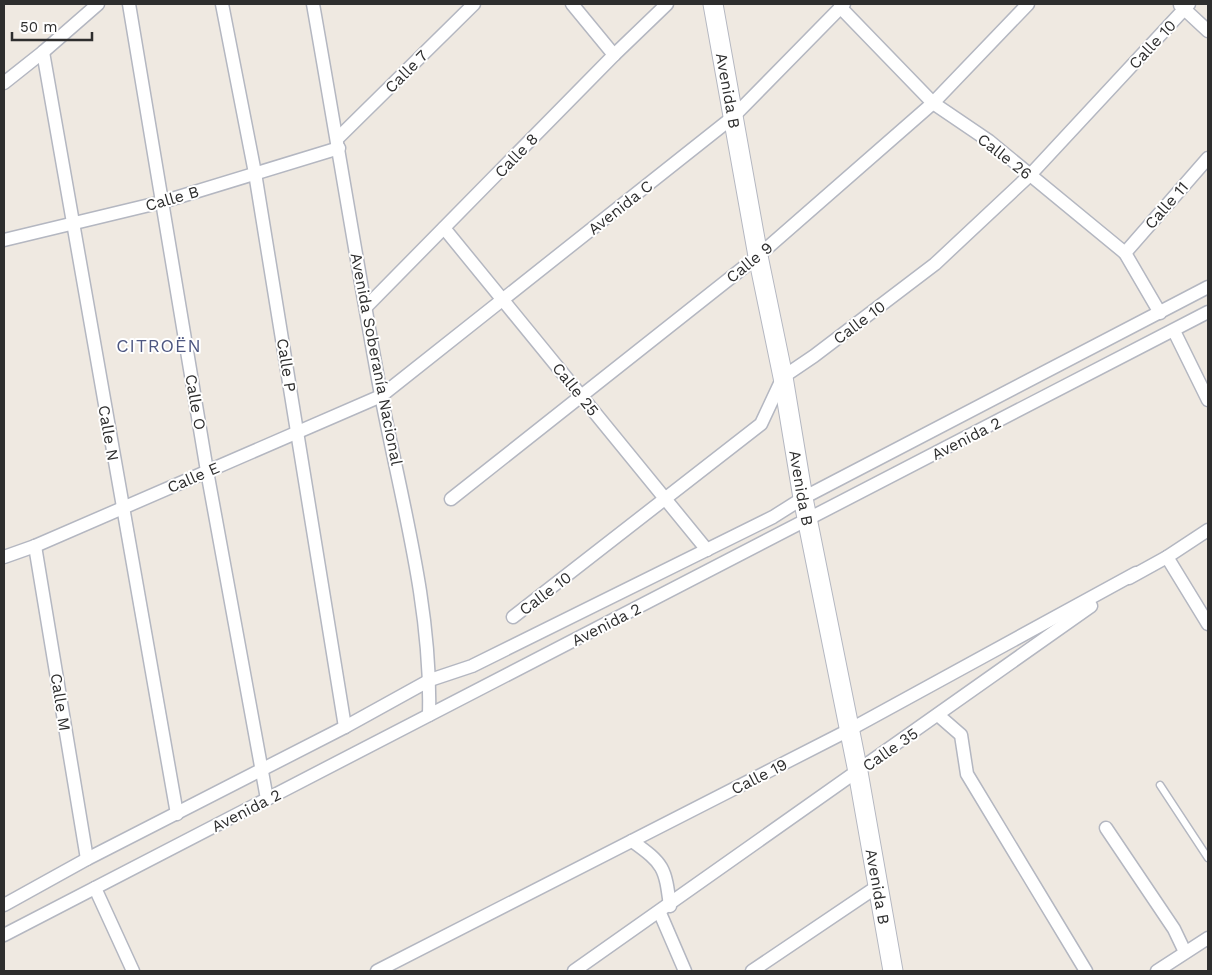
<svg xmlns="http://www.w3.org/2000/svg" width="1212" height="975" font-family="'Work Sans',sans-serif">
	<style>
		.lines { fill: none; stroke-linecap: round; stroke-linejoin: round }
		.lane-casing { stroke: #b4b7c1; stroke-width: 9 }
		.street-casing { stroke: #b4b7c1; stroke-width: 15 }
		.secondary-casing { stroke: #b4b7c1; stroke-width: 21 }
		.lane { stroke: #fff; stroke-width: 6 }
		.street { stroke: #fff; stroke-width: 12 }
		.secondary { stroke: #fff; stroke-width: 19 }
		.labels { text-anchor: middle; stroke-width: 4; stroke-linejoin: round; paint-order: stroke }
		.street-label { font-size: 16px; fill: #2e2e2e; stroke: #fff }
		.neighbourhood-label { font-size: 18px; letter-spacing: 1px; fill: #4d5680; stroke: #fff }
	</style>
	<rect width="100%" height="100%" fill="#efe9e1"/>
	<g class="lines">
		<g class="lane-casing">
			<polyline id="lane" points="1160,785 1208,858"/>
		</g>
		<g class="street-casing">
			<g id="street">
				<polyline points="129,4 207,471 267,799"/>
				<polyline points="222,4 255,173 345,727"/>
				<path d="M313,4C336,134 357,265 381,395C401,500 432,607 429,715"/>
				<polyline points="572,4 614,55"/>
				<polyline points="1180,5 1208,31"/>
				<polyline points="840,7 933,103 989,141 1125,253 1160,313"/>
				<polyline points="43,52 177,814"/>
				<polyline points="4,83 43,52 98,4"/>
				<polyline points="337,139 474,4"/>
				<polyline points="444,228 707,550"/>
				<polyline points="4,240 162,202 339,148"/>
				<polyline points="1125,253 1208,158"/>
				<polyline points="366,307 614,55 667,4"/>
				<polyline points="1174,331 1208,400"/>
				<polyline points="451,499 758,256 933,103 1028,4"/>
				<polyline points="35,546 87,859"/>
				<polyline points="4,557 35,546 381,396 733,117 844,4"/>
				<polyline points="1167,557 1208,624"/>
				<polyline points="1129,578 1167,557 1208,530"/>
				<polyline points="513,617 761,424 783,377 814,356 935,264 1031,174 1189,4"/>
				<polyline points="938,715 961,735 967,774 1086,971"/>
				<polyline points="1106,828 1174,929 1185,952"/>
				<path d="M632,841C664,864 665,867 670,906"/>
				<polyline points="95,888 133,971"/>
				<polyline points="4,905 87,859 345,727 430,680 472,666 773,517 803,498 1208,287"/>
				<polyline points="660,913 685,971"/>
				<polyline points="4,935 1208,312"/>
				<polyline points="377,971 849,730 1136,573"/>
				<polyline points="574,971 1091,606"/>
				<polyline points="752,971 878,886"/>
				<polyline points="1157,971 1208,938"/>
			</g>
		</g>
		<g class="secondary-casing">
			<g id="secondary">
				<path id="s1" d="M713,4L758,256L783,377L803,498L858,772L893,971"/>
			</g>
		</g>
		<use href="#lane" class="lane"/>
		<use href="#street" class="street"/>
		<use href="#secondary" class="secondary"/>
	</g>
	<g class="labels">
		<g class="street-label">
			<text transform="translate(1152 44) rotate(-47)" y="6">Calle 10</text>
			<text transform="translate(406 71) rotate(-45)" y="6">Calle 7</text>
			<text dy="6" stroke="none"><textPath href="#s1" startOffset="88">Avenida B</textPath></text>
			<text transform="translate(516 155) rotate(-46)" y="6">Calle 8</text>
			<text transform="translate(1005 156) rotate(38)" y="6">Calle 26</text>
			<text transform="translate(172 198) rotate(-16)" y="6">Calle B</text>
			<text transform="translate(1166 205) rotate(-49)" y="6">Calle 11</text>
			<text transform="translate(620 207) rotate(-38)" y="6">Avenida C</text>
			<text transform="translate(749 262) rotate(-39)" y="6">Calle 9</text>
			<text transform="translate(859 322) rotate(-37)" y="6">Calle 10</text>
			<text transform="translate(377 359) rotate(79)" y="6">Avenida Soberanía Nacional</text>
			<text transform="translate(287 365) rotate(81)" y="6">Calle P</text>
			<text transform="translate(576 389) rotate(51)" y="6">Calle 25</text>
			<text transform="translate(196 402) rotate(80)" y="6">Calle O</text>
			<text transform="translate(109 433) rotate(80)" y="6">Calle N</text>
			<text transform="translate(966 438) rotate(-27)" y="6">Avenida 2</text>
			<text transform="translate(193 477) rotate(-23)" y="6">Calle E</text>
			<text dy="6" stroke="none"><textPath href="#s1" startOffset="492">Avenida B</textPath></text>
			<text transform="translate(545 593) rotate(-37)" y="6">Calle 10</text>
			<text transform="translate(606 624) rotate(-27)" y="6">Avenida 2</text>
			<text transform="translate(61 702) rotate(81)" y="6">Calle M</text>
			<text transform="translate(890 749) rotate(-35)" y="6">Calle 35</text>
			<text transform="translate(759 776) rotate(-27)" y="6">Calle 19</text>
			<text transform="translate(246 810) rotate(-27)" y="6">Avenida 2</text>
			<text dy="6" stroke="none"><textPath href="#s1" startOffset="898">Avenida B</textPath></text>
		</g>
		<g class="neighbourhood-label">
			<text x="159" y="352">CITROËN</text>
		</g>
	</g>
	<rect width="1212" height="975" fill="none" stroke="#2e2e2e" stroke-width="10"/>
	<path d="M12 32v8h80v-8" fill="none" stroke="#2e2e2e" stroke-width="2.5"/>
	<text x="20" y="32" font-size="15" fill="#2e2e2e" stroke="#ffffff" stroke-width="4" paint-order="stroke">50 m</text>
</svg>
